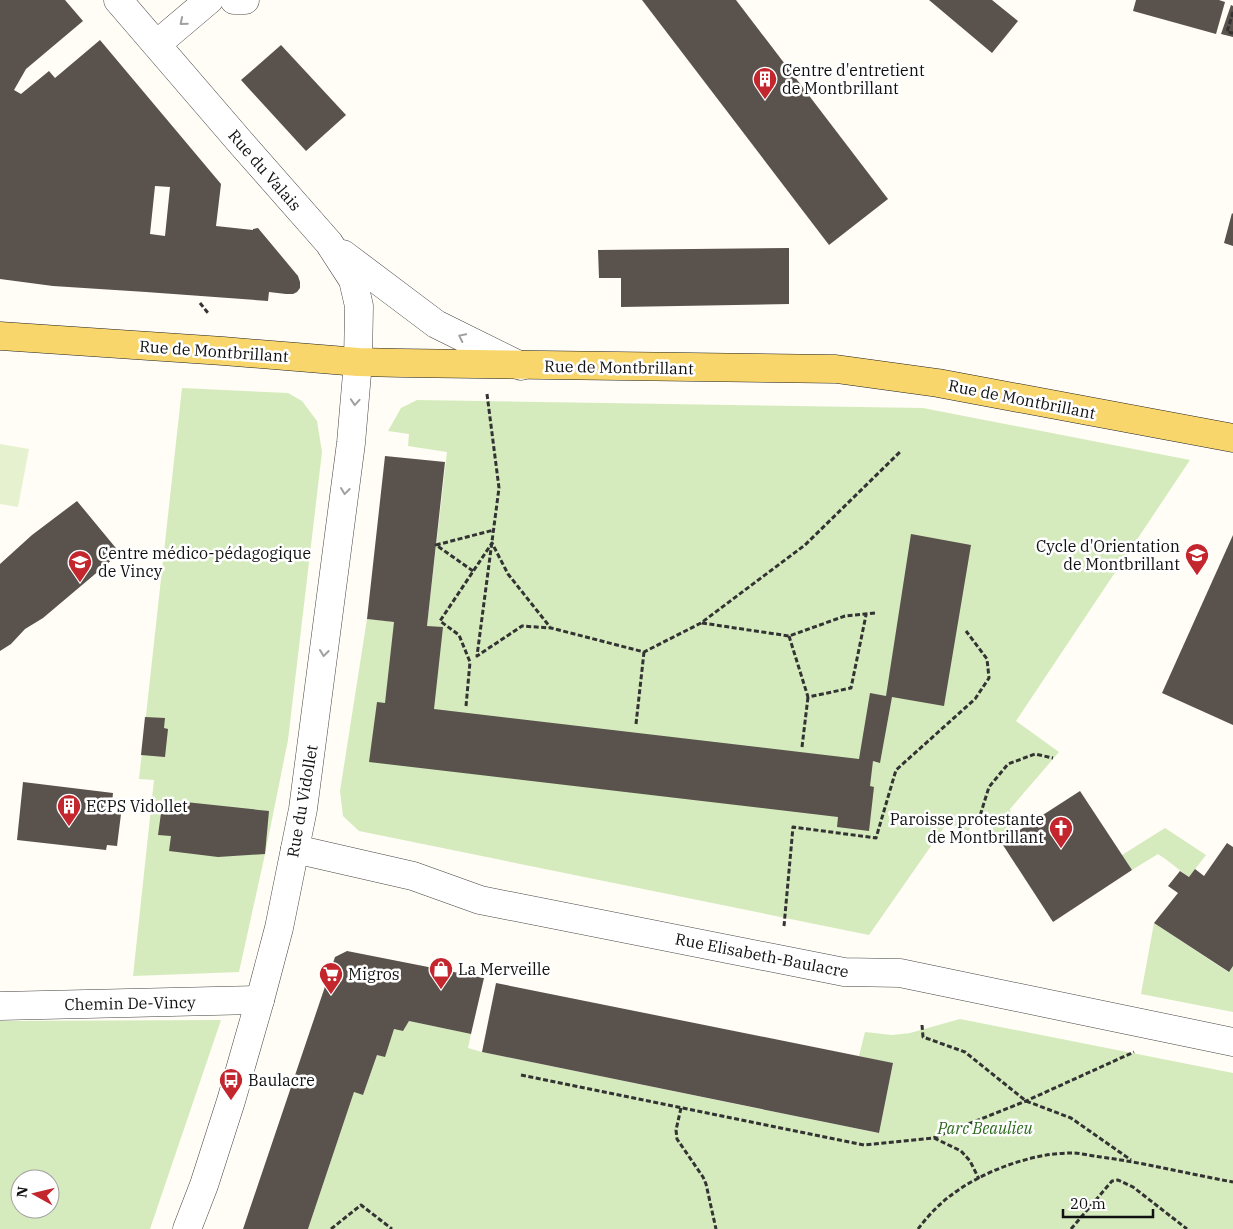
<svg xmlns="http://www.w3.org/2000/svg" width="1233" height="1229" font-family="'IBM Plex Serif',serif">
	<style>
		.green { fill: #d5ebbd; fill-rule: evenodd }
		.pitch { fill: #e6f2cf }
		.building { fill: #5a524d; fill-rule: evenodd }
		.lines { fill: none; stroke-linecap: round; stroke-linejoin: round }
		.minor-casing { stroke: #444; stroke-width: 29 }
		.major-casing { stroke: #222; stroke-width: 29 }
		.path { stroke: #333; stroke-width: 3; stroke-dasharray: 5 2.5; stroke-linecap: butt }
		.minor { stroke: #fff; stroke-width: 28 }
		.major { stroke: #f9d66b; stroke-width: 28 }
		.oneway { stroke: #a0a0a0 }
		.labels { text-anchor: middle; stroke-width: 5; stroke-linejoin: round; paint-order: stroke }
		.poi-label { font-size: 16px; fill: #111; stroke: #fff; text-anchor: start }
		.street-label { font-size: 16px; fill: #111; stroke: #fff }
		.park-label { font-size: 16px; font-style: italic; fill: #2f6b1f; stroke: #fff }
	</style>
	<rect width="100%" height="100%" fill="#fffdf5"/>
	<g class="green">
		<polygon points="182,388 288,393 302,401 317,421 322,452 288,740 265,854 239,972 133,976 154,780 139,779"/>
		<polygon points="417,400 923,408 1190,460 1016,721 1059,752 1010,809 1015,833 1001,842 989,825 972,821 969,831 947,823 869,935 359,831 343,816 340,791 367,619 427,625 447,452 408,446 409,434 388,431 401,408"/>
		<path d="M1165,828L1206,855L1189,877C1179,870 1169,861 1158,854L1132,870L1122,855Z"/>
		<polygon points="1154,923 1228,972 1233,966 1233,1012 1141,994"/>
		<polygon points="960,1019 1233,1073 1233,1229 308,1229 354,1092 363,1095 377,1055 394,1029 403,1031 409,1021 471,1034 468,1048 482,1052 878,1133 893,1064 859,1056 865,1032 892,1035 910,1033"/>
		<path d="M221,1020L150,1229H0V1021ZM20,1179H50V1209H20Z"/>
	</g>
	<polygon class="pitch" points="0,444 29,449 18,507 0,504"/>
	<g class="building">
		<path d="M0,0H65L83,21L26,69L14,90L21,94L49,71L55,78L100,40L221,184L216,226L253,230V229L258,228L298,276L300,282V288L297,292L293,294H286L269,292L268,301L146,292L53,286L0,279ZM155,186L170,187L165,236L150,234Z"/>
		<polygon points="642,0 736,0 888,199 829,245"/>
		<polygon points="929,0 992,0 1018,21 992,53"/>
		<polygon points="1136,0 1219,0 1225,2 1216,34 1133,11"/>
		<polygon points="1231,5 1233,6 1233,37 1221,34"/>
		<polygon points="281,45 346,115 306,151 241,80"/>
		<polygon points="1232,213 1233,214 1233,246 1224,243"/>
		<polygon points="789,248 789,304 621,307 621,278 599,278 598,250"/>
		<polygon points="385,456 445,462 427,626 443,627 434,709 859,759 870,693 886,696 911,534 971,545 944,706 892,697 880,763 873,761 870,786 874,787 869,831 837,827 838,817 369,762 377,702 385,703 394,622 367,619"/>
		<polygon points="77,501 120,553 43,618 25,629 11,644 0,651 0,564 32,535"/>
		<polygon points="1233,535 1233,725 1162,693"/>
		<polygon points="145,717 165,718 164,728 168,729 165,757 141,755"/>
		<polygon points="23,782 113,793 111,813 121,814 117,846 107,845 106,850 17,840"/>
		<polygon points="1080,791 1132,870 1053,922 1001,842"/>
		<polygon points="176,801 269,811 265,854 218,857 169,851 171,836 158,835 161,813 174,814"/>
		<polygon points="1227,843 1233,847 1233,966 1229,972 1154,923 1178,893 1168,886 1180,871 1189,877 1195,869 1204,876"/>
		<polygon points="347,951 484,978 471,1034 409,1021 403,1031 394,1029 385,1057 377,1055 363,1095 354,1092 308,1229 243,1229 335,957"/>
		<polygon points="496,983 893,1063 879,1133 482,1052"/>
	</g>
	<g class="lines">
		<g class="minor-casing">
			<g id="minor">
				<polyline points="118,0 241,143 329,243 353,280 359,306 358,362 351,443 303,809 279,928 260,1000 231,1101 204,1185 187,1229"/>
				<polyline points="234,0 245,0"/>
				<polyline points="157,44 209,0"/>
				<polyline points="343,254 436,324 521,366"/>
				<polyline points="295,849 413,876 480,900 844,972 900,973 1233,1042"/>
				<polyline points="0,1006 260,1000"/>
			</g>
		</g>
		<g class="major-casing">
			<polyline id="major" points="0,336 223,351 358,362 402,363 836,369 938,383 1233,438"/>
		</g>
		<g class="path">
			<polyline points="1233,12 1227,32 1233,33"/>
			<polyline points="200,303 208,313"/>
			<polyline points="487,394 499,488 477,656 522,626 551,628 644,652 701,623 805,545 901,451"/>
			<polyline points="473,571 436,545 494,530"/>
			<polyline points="702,623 789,636 845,616 876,613"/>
			<polyline points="789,636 808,697 851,688 866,615"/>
			<polyline points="466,706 470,662 459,635 440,621 492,543 508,574 550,627"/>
			<polyline points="636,724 644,652"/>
			<polyline points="802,747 808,697"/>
			<polyline points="978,822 989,787 1008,764 1035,754 1053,758"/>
			<polyline points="784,926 793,827 876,838 896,770 975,699 989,678 987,659 966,631"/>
			<polyline points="922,1025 923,1037 965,1052 1026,1101 1071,1118 1131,1160"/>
			<polyline points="521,1075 864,1145 933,1138 1026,1101 1134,1052"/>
			<polyline points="681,1108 676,1130 677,1139 703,1177 706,1184 716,1229"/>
			<polyline points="934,1138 961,1151 970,1161 979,1179"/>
			<polyline points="331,1229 361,1205 392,1229"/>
			<path d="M918,1229C927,1217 938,1205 950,1196C981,1172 1031,1153 1071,1153C1081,1153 1091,1156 1101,1157C1146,1163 1189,1174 1233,1182"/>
			<polyline points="1071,1229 1112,1181 1118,1180 1133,1187 1187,1229"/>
		</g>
		<use href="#minor" class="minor"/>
		<use href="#major" class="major"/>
	</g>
	<defs><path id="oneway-chevron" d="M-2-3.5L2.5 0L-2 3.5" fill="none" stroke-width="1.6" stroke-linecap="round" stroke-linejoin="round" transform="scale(1.25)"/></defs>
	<g class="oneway">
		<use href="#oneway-chevron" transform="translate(183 22) rotate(140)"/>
		<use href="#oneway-chevron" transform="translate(462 337) rotate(-154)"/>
		<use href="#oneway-chevron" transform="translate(355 402) rotate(94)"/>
		<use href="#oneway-chevron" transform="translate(345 491) rotate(97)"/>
		<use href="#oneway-chevron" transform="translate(324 653) rotate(97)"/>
	</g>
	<defs>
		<g id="building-pin" transform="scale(1.25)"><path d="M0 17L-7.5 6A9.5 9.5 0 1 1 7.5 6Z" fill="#c4262e" stroke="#fff"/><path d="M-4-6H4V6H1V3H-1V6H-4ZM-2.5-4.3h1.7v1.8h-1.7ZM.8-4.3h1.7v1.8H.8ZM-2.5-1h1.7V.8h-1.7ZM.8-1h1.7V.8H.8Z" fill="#fff"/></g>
		<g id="school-pin" transform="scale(1.25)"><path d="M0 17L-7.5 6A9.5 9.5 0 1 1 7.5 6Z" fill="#c4262e" stroke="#fff"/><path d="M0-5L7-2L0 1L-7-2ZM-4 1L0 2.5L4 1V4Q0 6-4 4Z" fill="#fff"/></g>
		<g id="church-pin" transform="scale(1.25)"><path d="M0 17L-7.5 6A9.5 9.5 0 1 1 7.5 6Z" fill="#c4262e" stroke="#fff"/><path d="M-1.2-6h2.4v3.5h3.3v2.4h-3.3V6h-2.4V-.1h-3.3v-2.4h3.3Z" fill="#fff"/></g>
		<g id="shop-pin" transform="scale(1.25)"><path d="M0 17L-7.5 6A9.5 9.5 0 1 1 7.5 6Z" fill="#c4262e" stroke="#fff"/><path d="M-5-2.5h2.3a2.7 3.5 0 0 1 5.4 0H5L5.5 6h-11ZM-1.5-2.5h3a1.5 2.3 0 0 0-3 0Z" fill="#fff"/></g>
		<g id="supermarket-pin" transform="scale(1.25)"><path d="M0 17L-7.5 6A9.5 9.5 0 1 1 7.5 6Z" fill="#c4262e" stroke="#fff"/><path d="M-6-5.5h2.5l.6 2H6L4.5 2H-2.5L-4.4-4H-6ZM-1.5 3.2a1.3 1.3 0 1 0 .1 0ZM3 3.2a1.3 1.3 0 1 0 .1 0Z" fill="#fff"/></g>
		<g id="bus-pin" transform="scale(1.25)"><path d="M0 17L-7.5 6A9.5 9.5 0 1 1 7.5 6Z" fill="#c4262e" stroke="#fff"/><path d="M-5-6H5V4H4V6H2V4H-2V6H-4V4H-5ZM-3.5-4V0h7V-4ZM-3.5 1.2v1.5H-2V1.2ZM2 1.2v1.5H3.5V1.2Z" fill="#fff"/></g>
	</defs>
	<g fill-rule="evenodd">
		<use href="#building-pin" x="765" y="79"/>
		<use href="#school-pin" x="1197" y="555"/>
		<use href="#school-pin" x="80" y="562"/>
		<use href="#building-pin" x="69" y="806"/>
		<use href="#church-pin" x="1061" y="828"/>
		<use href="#shop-pin" x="441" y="969"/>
		<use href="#supermarket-pin" x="331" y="974"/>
		<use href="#bus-pin" x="231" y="1080"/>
	</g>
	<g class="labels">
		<g class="poi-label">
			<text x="782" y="76">Centre d'entretient<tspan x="782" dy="18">de Montbrillant</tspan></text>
			<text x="1180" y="552" text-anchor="end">Cycle d'Orientation<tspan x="1180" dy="18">de Montbrillant</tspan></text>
			<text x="98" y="559">Centre médico-pédagogique<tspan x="98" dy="18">de Vincy</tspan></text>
			<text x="86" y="812">ECPS Vidollet</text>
			<text x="1044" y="825" text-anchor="end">Paroisse protestante<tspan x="1044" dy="18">de Montbrillant</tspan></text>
			<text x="458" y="975">La Merveille</text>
			<text x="348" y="980">Migros</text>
			<text x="248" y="1086">Baulacre</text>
		</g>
		<g class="street-label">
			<text transform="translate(265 170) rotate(49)" y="6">Rue du Valais</text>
			<text transform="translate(214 351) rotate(4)" y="6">Rue de Montbrillant</text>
			<text transform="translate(619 367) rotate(1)" y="6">Rue de Montbrillant</text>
			<text transform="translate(1022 399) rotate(11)" y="6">Rue de Montbrillant</text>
			<text transform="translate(302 801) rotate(-80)" y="6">Rue du Vidollet</text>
			<text transform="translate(762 955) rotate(11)" y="6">Rue Elisabeth-Baulacre</text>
			<text transform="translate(130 1003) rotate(-1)" y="6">Chemin De-Vincy</text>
		</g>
		<g class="park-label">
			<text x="985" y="1134">Parc Beaulieu</text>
		</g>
	</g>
	<g transform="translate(35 1194) rotate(278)"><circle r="24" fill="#ffffff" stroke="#a0a0a0"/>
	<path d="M0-4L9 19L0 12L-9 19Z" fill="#c4262e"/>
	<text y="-8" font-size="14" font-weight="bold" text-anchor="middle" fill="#111111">N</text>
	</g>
	<path d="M1063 1209v8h90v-8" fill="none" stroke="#111111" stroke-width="2.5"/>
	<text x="1070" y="1209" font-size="15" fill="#111111" stroke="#ffffff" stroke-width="4" paint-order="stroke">20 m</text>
</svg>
